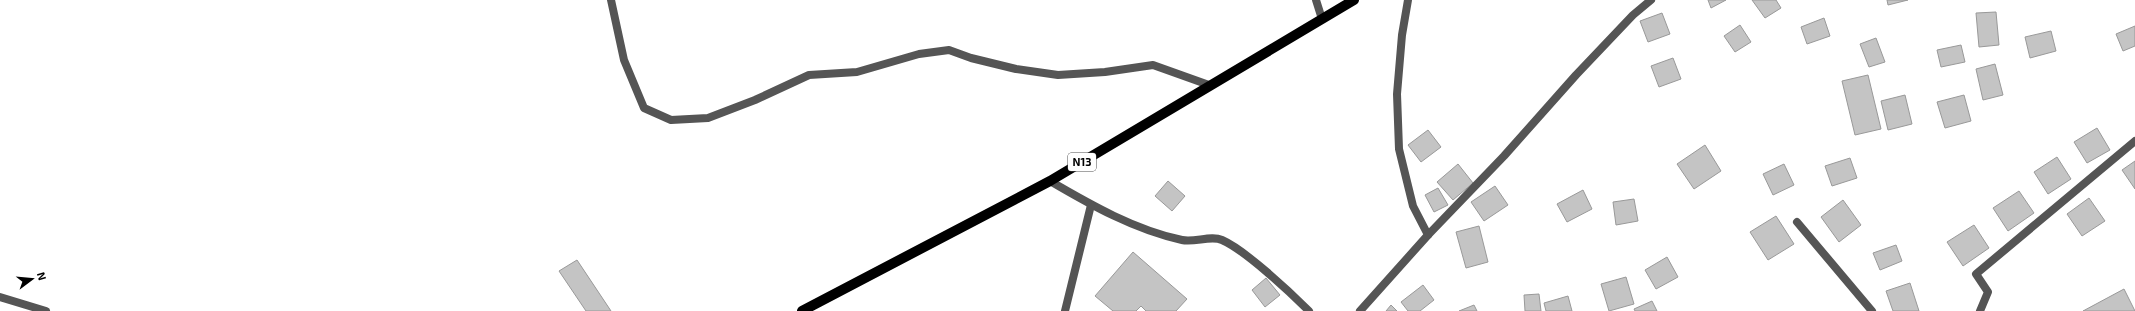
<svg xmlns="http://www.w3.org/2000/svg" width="2135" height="311" font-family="'Exo 2',sans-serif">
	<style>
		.building { fill: #c4c4c4; stroke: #999 }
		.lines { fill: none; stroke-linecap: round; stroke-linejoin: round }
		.minor { stroke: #555; stroke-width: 8 }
		.primary { stroke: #000; stroke-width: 10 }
		.labels { text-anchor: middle; stroke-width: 4; stroke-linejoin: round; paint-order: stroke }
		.shield { fill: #fff; stroke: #4c4c4c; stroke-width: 1 }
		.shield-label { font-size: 11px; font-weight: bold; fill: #000 }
	</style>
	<rect width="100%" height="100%" fill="#fff"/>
	<g class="building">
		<polygon points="1708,0 1726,0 1711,8"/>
		<polygon points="1752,0 1776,0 1781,8 1765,18"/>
		<polygon points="1887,0 1908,0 1888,5"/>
		<polygon points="1996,12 1999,45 1979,47 1976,13"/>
		<polygon points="1662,13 1670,34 1648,42 1640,21"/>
		<polygon points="1824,18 1830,36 1807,44 1801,27"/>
		<polygon points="1740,25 1751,42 1735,52 1724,36"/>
		<polygon points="2135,26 2135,46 2123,51 2116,34"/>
		<polygon points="2051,31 2056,51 2030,58 2025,37"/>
		<polygon points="1876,38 1885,62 1869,67 1860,44"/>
		<polygon points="1961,45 1965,62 1941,67 1937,50"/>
		<polygon points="1673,58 1681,79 1659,87 1651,66"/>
		<polygon points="1995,64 2003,95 1983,100 1976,69"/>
		<polygon points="1868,75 1881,129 1855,135 1842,81"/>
		<polygon points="1905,95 1912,124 1888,130 1881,101"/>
		<polygon points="1964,95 1971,121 1945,128 1937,102"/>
		<polygon points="2097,128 2110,150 2087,163 2074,142"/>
		<polygon points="1428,130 1441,147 1421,162 1408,145"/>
		<polygon points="1705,145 1721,171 1694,189 1677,164"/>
		<polygon points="2057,157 2071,179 2048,194 2034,172"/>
		<polygon points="1850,158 1857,178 1832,186 1825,166"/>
		<polygon points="2135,161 2135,189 2122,170"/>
		<polygon points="1458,164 1473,183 1453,200 1437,182"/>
		<polygon points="1784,164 1794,185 1773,195 1763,174"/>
		<polygon points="1168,181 1185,196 1172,211 1155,196"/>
		<polygon points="1495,186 1508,205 1484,221 1471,202"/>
		<polygon points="1438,188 1448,205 1434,212 1425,195"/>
		<polygon points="1583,190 1592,209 1567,222 1557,204"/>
		<polygon points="2019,191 2034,213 2008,231 1993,208"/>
		<polygon points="2089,198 2105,221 2082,236 2067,214"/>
		<polygon points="1634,199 1638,221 1616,225 1613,202"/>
		<polygon points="1843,200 1861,225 1839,242 1821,217"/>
		<polygon points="1776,216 1794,244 1768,260 1750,232"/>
		<polygon points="1974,225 1989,248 1963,266 1947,242"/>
		<polygon points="1479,226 1488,262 1466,268 1456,232"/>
		<polygon points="1896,245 1902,261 1880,270 1873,253"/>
		<polygon points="1133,252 1187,299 1176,311 1146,311 1141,306 1136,311 1113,311 1095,296"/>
		<polygon points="1667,257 1678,277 1656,289 1645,270"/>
		<polygon points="577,260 611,311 586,311 559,271"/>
		<polygon points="1626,277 1634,304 1609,311 1601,284"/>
		<polygon points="1266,278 1280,295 1265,307 1252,290"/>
		<polygon points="1910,283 1919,311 1893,311 1886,291"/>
		<polygon points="1423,285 1434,300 1420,311 1408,311 1401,302"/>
		<polygon points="2124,289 2135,311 2083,311"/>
		<polygon points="1539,294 1541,311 1525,311 1524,295"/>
		<polygon points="1568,296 1572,311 1546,311 1544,303"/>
		<polygon points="1652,301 1657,311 1635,311 1634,309"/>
		<polygon points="1391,305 1397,311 1386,311"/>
		<polygon points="1474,305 1477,311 1459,311"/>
	</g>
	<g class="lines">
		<g class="minor">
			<polyline points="611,0 624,60 644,108 671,120 708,118 755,100 809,75 857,72 919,54 949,50 971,58 1016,69 1058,75 1105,72 1153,65 1209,85"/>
			<polyline points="1316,0 1322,19"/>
			<polyline points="1408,0 1402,35 1397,94 1399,149 1413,206 1428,235"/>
			<path d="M1050,181C1091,205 1135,230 1182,240C1194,243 1211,235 1222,240C1245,250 1290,292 1309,311"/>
			<polyline points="1797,222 1872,311"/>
			<polyline points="0,297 46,311"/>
			<polyline points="1065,311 1091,205"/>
			<polyline points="1360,311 1428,235 1504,156 1576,75 1633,15 1651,0"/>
			<polyline points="1980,311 1988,292 1976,274 2135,141"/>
		</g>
		<polyline class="primary" points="802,311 1050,181 1354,0"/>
	</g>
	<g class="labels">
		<rect class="shield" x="1068" y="153" width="28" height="18" rx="3"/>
		<g class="shield-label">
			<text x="1082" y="166">N13</text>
		</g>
	</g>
	<g transform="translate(32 279) rotate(74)" stroke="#ffffff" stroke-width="3" paint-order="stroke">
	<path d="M0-3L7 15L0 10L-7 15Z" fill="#000000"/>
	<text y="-6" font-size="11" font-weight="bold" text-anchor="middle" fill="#000000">N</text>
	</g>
</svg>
